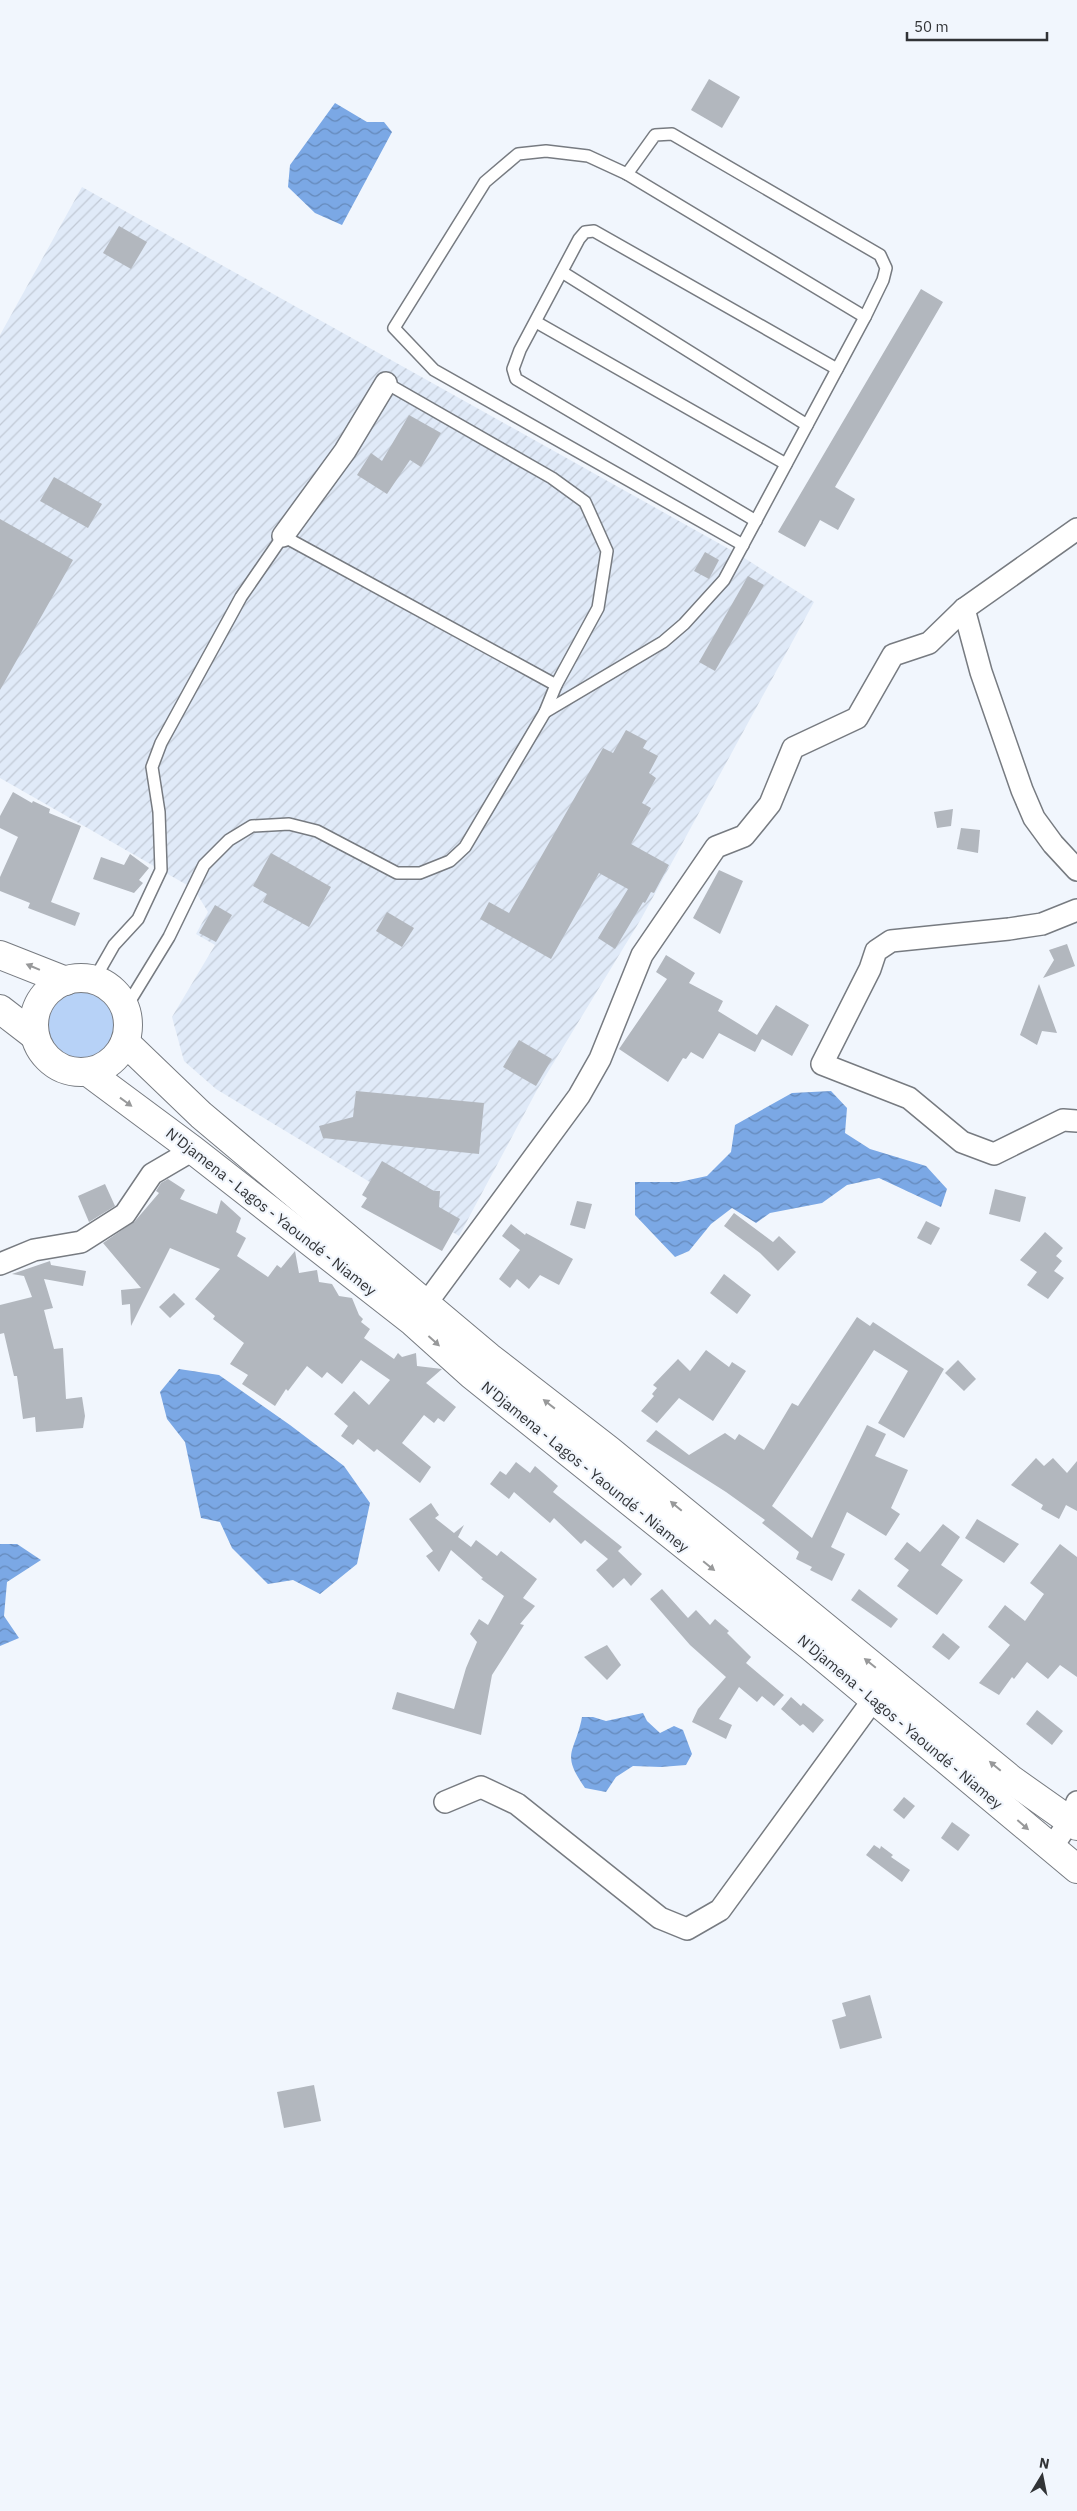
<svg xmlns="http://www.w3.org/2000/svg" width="1077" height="2511" font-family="'IBM Plex Sans',sans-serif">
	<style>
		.industrial { fill: url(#industrial-furrows) }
		.grass { fill: #b7d2f7 }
		.water { fill: url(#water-waves) }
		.building { fill: #b2b7be }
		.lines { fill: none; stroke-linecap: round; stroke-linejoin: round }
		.service-casing { stroke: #777b81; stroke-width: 14 }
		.minor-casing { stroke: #777b81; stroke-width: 24 }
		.trunk-casing { stroke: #777b81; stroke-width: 30 }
		.service { stroke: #fff; stroke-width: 11 }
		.minor { stroke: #fff; stroke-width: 21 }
		.trunk { stroke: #fff; stroke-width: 28 }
		.oneway { fill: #98999a }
		.labels { text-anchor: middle; stroke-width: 4.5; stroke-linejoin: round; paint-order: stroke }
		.street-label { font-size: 15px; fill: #313336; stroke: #f1f6fd }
	</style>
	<defs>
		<pattern id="industrial-furrows" width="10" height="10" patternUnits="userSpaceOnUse" patternTransform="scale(1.25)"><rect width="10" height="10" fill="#e0eaf8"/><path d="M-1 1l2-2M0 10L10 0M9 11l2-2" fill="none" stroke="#c1c9d5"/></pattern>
		<pattern id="water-waves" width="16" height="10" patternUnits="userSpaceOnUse" patternTransform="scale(1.25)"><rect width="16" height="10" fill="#7ba8e5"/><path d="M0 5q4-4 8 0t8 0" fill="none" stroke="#6589ba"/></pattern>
	</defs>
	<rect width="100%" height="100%" fill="#f1f6fd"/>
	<polygon class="industrial" points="82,187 738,554 814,602 641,919 537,1090 459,1236 216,1089 184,1061 172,1017 215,945 196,934 208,912 194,889 0,778 0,335"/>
	<circle class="grass" cx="81" cy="1026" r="39"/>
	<g class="water">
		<polygon points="335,103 367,122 384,122 392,132 342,225 315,213 288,187 290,165"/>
		<polygon points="831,1091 847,1108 845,1133 870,1149 926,1166 947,1189 941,1207 879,1178 847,1185 822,1203 770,1213 756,1223 732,1208 711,1224 689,1251 675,1257 635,1215 635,1182 679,1182 707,1176 731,1152 735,1125 792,1093"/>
		<polygon points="179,1369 219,1375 290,1425 344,1466 370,1503 357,1564 320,1594 293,1580 268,1584 232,1548 220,1522 201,1518 185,1442 167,1419 160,1392"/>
		<polygon points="0,1544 17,1544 41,1560 7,1582 4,1616 19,1638 0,1646"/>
		<path d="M643,1713L647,1721L660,1733L674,1726L683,1730L692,1754L686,1765L661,1767L633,1766L616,1777L606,1792L585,1788C560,1752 575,1754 582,1717H593L606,1721Z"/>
	</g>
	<g class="building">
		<polygon points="709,79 740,97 722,128 691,110"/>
		<polygon points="119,226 147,242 131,269 103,253"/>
		<polygon points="921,289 943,302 835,487 855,499 838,530 820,520 805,547 778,532"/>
		<polygon points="409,415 441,433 421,467 410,460 387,494 357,475 371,453 382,461"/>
		<polygon points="54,477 102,504 88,528 40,501"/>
		<polygon points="0,519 73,560 0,690"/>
		<polygon points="705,552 719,560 709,579 694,571"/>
		<polygon points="748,576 764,585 715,671 699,662"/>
		<polygon points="626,730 647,741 643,748 658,756 649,773 656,778 642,803 651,808 631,844 669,865 654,893 651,892 645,903 643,902 615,949 598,938 628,889 599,873 551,959 480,919 489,902 509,913 603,748 613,753"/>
		<polygon points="13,792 32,803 33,801 50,809 49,813 81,826 51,902 80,913 75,926 28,908 30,903 0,891 0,877 18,837 0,828 0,816"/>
		<polygon points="953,809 951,826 937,828 934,812"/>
		<polygon points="961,828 980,830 978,853 957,849"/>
		<polygon points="271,853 331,887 309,927 263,902 267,894 253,886"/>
		<polygon points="130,854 149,868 139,880 143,883 134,893 93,879 101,857 124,865"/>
		<polygon points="719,870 743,881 720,934 693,918"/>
		<polygon points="215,905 232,915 216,942 199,933"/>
		<polygon points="387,912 414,928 402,947 376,931"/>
		<polygon points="1067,944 1075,966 1043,978 1054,960 1049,950"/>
		<polygon points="666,955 695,973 689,983 723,1001 718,1011 757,1035 776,1005 809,1025 792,1056 762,1039 755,1052 719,1033 703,1059 691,1052 686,1059 683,1058 668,1082 619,1049 667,979 656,972"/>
		<polygon points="1039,984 1057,1033 1042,1031 1037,1045 1020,1035"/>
		<polygon points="519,1040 552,1059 536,1086 503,1067"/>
		<polygon points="356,1091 484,1103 479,1154 323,1138 319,1126 353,1117"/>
		<polygon points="382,1161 434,1191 440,1191 439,1207 460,1219 442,1251 361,1207 367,1198 362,1195"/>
		<polygon points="168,1179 185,1190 180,1199 217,1214 221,1200 241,1218 236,1232 246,1238 237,1256 268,1277 277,1265 281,1268 295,1251 299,1273 317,1270 319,1282 332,1284 339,1296 352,1298 359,1315 363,1319 361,1322 370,1329 364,1338 394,1359 398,1353 402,1357 416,1353 417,1366 442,1369 426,1383 456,1407 444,1422 438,1418 434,1423 424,1415 402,1443 431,1467 420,1483 377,1449 374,1452 358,1439 353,1445 341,1436 348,1426 334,1414 354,1391 369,1405 390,1380 361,1360 342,1384 327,1372 322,1378 307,1366 288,1391 286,1389 275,1406 242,1384 248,1375 230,1364 244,1343 213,1319 215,1316 195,1299 220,1269 170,1248 131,1326 130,1304 122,1305 121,1290 141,1288 103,1243 135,1221 159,1193 156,1191 161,1183"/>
		<polygon points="105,1184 115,1206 89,1222 78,1196"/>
		<polygon points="995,1189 1026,1197 1020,1222 989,1214"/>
		<polygon points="577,1201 592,1204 585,1229 570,1225"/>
		<polygon points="734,1213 773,1242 779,1236 796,1252 778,1271 760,1253 724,1226"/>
		<polygon points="926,1221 940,1228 931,1245 917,1238"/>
		<polygon points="511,1224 525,1235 526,1233 573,1259 559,1285 540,1275 529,1289 517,1279 510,1288 499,1279 520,1250 502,1236"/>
		<polygon points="1045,1232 1063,1248 1056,1256 1062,1261 1054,1271 1064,1278 1048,1299 1027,1285 1037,1272 1020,1260"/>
		<polygon points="50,1261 51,1265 86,1271 83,1286 44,1279 53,1308 44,1310 54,1349 63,1348 66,1399 82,1397 85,1416 83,1428 36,1432 35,1417 23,1419 17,1376 14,1376 4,1333 0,1334 0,1305 32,1297 24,1276 12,1274"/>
		<polygon points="724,1274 751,1295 737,1314 710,1293"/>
		<polygon points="174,1293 185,1304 170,1318 159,1307"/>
		<polygon points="857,1317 870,1326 873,1322 944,1369 904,1438 878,1423 908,1371 874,1350 772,1506 812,1538 867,1425 886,1434 875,1456 908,1470 891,1508 900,1514 886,1536 847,1512 831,1547 845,1554 832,1581 810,1570 812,1567 796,1559 799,1552 762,1523 765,1520 726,1492 646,1441 656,1430 689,1455 725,1433 735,1440 739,1434 764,1450 792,1403 798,1406"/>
		<polygon points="706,1350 729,1367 732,1362 746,1371 713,1421 679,1398 657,1423 641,1411 654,1396 652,1394 657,1388 653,1385 678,1359 690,1371"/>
		<polygon points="958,1360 976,1379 964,1391 945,1373"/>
		<polygon points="1036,1458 1044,1466 1053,1458 1067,1473 1077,1461 1077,1511 1066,1505 1059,1519 1041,1509 1043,1505 1011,1485"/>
		<polygon points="516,1462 530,1473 535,1466 558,1486 553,1492 622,1547 618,1551 642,1574 631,1586 624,1578 613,1588 596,1570 608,1559 585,1540 581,1544 554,1518 550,1523 514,1492 509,1499 490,1484 500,1471 506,1475"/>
		<polygon points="431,1503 439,1515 435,1518 454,1533 464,1525 458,1537 471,1547 476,1540 497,1556 501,1551 537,1579 523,1598 535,1606 520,1624 524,1625 492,1675 481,1735 392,1709 397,1692 454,1709 466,1668 477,1642 470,1634 479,1619 488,1625 504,1596 481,1579 483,1578 451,1550 439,1572 426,1556 433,1551 409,1519"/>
		<polygon points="977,1519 1019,1544 1004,1563 965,1538"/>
		<polygon points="943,1524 960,1537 941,1565 963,1580 937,1615 897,1586 909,1570 894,1559 907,1542 920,1552"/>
		<polygon points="1060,1544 1077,1557 1077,1677 1060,1665 1048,1679 1027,1662 1014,1679 1012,1677 999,1695 979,1683 1010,1645 988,1627 1005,1605 1025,1621 1044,1594 1030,1583"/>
		<polygon points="662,1589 688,1618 696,1610 710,1625 715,1619 729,1631 727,1633 751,1657 746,1663 784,1695 774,1706 762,1696 757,1702 739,1687 719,1719 732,1725 726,1739 692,1722 698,1709 726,1677 690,1645 650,1599"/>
		<polygon points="859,1589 898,1619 891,1628 851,1600"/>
		<polygon points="943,1633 960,1647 949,1660 932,1647"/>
		<polygon points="607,1645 621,1665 607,1680 584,1657"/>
		<polygon points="791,1697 801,1706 803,1703 824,1720 813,1733 803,1724 800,1726 781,1709"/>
		<polygon points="1037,1710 1063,1731 1052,1745 1026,1724"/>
		<polygon points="904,1797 915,1806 904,1819 893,1810"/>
		<polygon points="952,1822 970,1835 958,1851 941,1838"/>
		<polygon points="874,1845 880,1849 881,1846 893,1855 891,1857 910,1870 902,1882 866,1855"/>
		<polygon points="870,1995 882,2038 840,2049 832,2020 846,2016 842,2003"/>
		<polygon points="314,2085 321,2121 284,2128 277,2092"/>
	</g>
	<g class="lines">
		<g class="service-casing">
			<g id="service">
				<polyline points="562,272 807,425"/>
				<polyline points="536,322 786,464"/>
				<polyline points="756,521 516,379 513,369 520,350 579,239 585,232 594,231 837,369"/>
				<polyline points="743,545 434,370 394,328 485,182 518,154 546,151 588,156 627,174 865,317"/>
				<polyline points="545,712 663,642 684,624 724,580 865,317 883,280 886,268 880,255 672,134 655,135 627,174"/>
				<polyline points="94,980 114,945 138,919 161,870 159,812 152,767 161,743 241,597 283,536 556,685"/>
				<polyline points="125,1009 169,937 204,865 229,840 252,826 289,824 317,831 397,873 420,873 450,861 465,847 545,712 556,685 598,608 607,551 585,502 552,478 386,383"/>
			</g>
		</g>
		<g class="minor-casing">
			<g id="minor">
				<polyline points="283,536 345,451 386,383"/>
				<polyline points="964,609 981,672 1022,790 1034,818 1053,844 1077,870"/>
				<polyline points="1077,910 1042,924 1009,929 891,941 876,951 870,969 822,1064 909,1098 962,1142 994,1154 1063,1120 1077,1121"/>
				<polyline points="0,1264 34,1250 81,1242 125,1214 152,1174 193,1150"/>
				<polyline points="417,1316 579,1096 600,1059 642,955 716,847 744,836 770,804 793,748 857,718 893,655 929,643 964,609 1077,529"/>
				<polyline points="445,1802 481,1787 517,1804 660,1918 687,1929 720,1910 873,1700"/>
				<polyline points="1051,1849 1070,1820 1077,1802"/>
			</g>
		</g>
		<g class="trunk-casing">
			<g id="trunk">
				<polyline points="0,955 66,981"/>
				<circle cx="81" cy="1025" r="47"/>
				<polyline points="0,1009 35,1036"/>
				<polyline points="125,1042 201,1115 489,1357 609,1450 1012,1780 1077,1826"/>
				<polyline points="88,1072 193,1150 413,1322 472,1375 810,1646 1077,1869"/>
			</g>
		</g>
		<use href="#service" class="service"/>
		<use href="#minor" class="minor"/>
		<use href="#trunk" class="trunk"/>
	</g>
	<defs><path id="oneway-solid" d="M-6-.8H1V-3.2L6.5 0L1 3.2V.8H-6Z" transform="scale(1.25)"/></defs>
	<g class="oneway">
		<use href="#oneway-solid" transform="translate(33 967) rotate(-157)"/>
		<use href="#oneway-solid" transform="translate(126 1102) rotate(36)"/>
		<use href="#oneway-solid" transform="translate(434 1341) rotate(42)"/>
		<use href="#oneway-solid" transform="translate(549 1404) rotate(-142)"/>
		<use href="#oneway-solid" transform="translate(676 1506) rotate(-140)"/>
		<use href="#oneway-solid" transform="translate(709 1566) rotate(39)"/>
		<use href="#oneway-solid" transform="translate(870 1663) rotate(-141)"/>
		<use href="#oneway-solid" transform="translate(995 1766) rotate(-140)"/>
		<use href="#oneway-solid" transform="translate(1023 1825) rotate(41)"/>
	</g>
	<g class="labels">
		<g class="street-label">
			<text transform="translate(271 1212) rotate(38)" y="5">N'Djamena - Lagos - Yaoundé - Niamey</text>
			<text transform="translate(585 1467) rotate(39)" y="5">N'Djamena - Lagos - Yaoundé - Niamey</text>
			<text transform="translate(900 1722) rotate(40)" y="5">N'Djamena - Lagos - Yaoundé - Niamey</text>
		</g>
	</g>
	<g transform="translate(1042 2476) rotate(10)" stroke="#f1f6fd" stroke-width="4" paint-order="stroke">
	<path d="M0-4L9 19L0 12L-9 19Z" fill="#313336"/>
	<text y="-8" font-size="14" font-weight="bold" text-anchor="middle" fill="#313336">N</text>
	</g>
	<path d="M907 32v8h140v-8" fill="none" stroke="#313336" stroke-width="2.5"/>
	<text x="914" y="32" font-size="15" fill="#313336" stroke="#f1f6fd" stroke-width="4" paint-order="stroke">50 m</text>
</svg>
